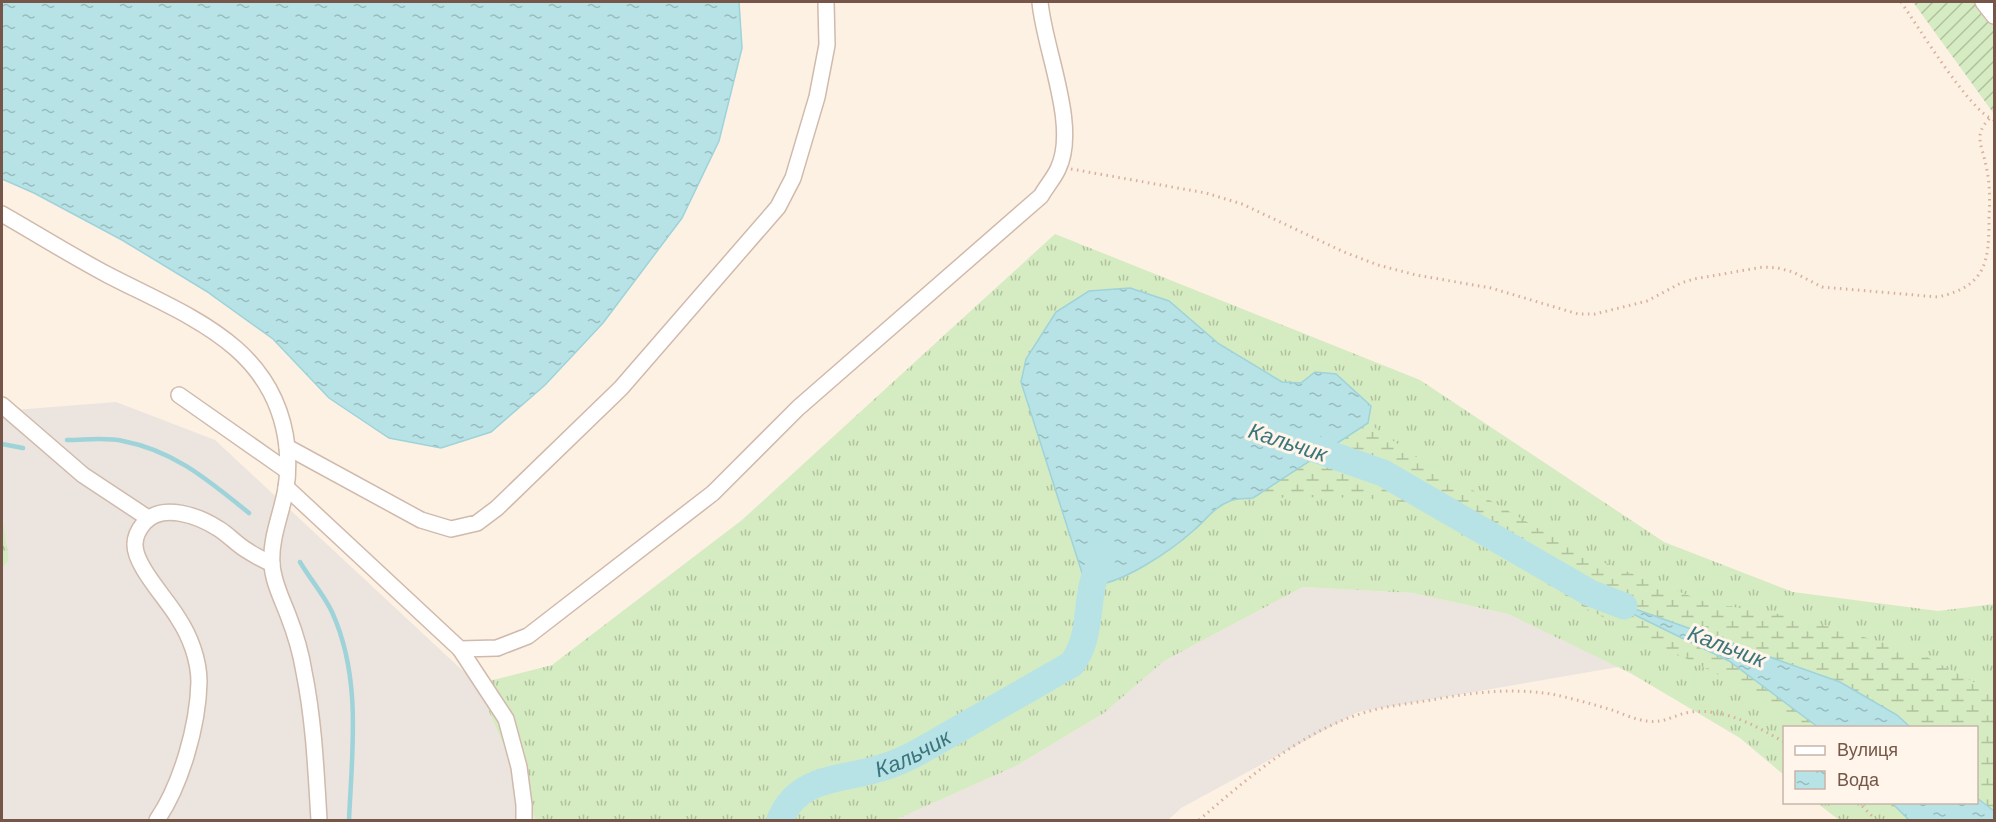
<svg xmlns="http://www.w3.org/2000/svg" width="1996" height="822" font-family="'Work Sans',sans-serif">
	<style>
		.industrial { fill: #ece4de }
		.grass { fill: url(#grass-tufts) }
		.wetland { fill: url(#wetland-marsh) }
		.garden { fill: url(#garden-furrows) }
		.water { fill: url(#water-ripples); stroke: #9dd3d9; stroke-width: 1.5 }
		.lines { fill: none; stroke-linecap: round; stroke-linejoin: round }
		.stream { stroke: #9dd3d9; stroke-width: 4.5 }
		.river { stroke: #b7e3e7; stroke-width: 27 }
		.minor-casing { stroke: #d0baac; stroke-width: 18 }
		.path { stroke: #d8b09d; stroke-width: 3; stroke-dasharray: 1.5 4.5; stroke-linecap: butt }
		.minor { stroke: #fff; stroke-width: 15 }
		.labels { text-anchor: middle; stroke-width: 6; stroke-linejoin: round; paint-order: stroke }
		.water-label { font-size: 22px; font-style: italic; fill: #3c757c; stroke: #fff5ea }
	</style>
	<defs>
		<pattern id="grass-tufts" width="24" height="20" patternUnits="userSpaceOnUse" patternTransform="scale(1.5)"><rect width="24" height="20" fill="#d5ebc1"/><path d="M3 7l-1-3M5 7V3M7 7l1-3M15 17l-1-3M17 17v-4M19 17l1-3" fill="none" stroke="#b1c19f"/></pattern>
		<pattern id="wetland-marsh" width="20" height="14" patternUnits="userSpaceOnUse" patternTransform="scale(1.5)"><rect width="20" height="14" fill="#d5ebc1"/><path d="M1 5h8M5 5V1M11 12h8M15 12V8" fill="none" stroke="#b1c19f"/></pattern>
		<pattern id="garden-furrows" width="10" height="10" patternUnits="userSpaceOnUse" patternTransform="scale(1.5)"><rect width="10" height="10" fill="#d5ebc1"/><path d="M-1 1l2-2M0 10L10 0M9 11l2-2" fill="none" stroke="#b1c19f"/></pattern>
		<pattern id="water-ripples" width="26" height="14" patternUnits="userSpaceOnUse" patternTransform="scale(1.5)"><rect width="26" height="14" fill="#b7e3e7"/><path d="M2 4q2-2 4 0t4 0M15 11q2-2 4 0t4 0" fill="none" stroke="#99bbbd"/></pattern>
	</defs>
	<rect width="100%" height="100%" fill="#fdf1e3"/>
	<g class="industrial">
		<polygon points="116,402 215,440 477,684 536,820 2,820 2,568 9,561 2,514 2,411"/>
		<polygon points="1303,587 1412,593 1508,614 1618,667 1358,712 1181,808 1168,820 895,820 1016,766 1104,713 1164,661"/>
	</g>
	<g class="grass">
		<polygon points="1055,234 1420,380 1664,542 1793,592 1938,611 1994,604 1994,820 1839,820 1817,803 1976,802 1976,728 1784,728 1784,775 1740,738 1632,674 1508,614 1412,593 1303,587 1164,661 1104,713 1016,766 895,820 536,820 477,684 552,665 742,520"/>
		<polygon points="2,514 9,561 2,568"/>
	</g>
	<g class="wetland">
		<polygon points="1368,423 1419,459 1582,554 1708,603 1798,617 1923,655 1994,693 1994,811 1977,798 1976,728 1910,727 1897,715 1597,596 1729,661 1818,727 1798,727 1741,686 1587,609 1435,514 1394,500 1331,497 1253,498"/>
		<polygon points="1877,803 1892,803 1909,820 1896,820"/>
	</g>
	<polygon class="garden" points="1913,2 1994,2 1994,114"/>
	<g class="water">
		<polygon points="2,2 739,2 742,48 719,141 682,218 603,323 545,385 491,432 441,448 389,438 329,398 273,339 206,291 122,240 34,193 2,179"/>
		<path d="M1130,288L1169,301L1219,344L1282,382L1301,383L1315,372L1336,374L1371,406L1368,423L1253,498C1246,499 1237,498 1230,501C1214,507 1206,520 1194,530C1172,550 1121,585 1092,585L1082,573L1021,382L1026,359L1056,312L1089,291Z"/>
		<polygon points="1590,593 1840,682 1897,715 1910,727 1818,727 1729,661"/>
		<polygon points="1977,798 1994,811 1994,820 1909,820 1892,803 1976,802"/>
	</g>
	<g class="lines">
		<g class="stream">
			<path d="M67,440C85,440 105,437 123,441C175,451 209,481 249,513"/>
			<polyline points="2,444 23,448"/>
			<path d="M300,562C310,579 324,595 332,612C362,678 352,751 349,820"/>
		</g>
		<g class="river">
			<polyline points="1289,440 1383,473 1590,593 1624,606"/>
			<path id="s1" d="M780,820C799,774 844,781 884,767C910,759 934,743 957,730C995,708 1034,686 1072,664C1090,638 1086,617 1092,587C1094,575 1100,563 1105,551"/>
		</g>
		<g class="minor-casing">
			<g id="minor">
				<polyline points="1983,2 1994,16"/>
				<path d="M2,214C37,234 72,256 108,275C187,316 276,345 287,447C288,460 288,476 286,488C282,513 270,538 272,564C273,582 282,599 288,615C295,633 301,653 304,672C314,721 316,771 319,820"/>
				<polyline points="179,395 286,470"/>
				<polyline points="2,405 83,475 148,518"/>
				<polyline points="287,447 421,520 451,529 477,523 497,508 621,388 778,207 793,178 817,97 827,45 826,2"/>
				<polyline points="286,487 460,649 506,719 519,767 524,805 524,820"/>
				<path d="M460,649L497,648L528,636L713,493L798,408L1041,196C1046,187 1054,178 1058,169C1079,126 1044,49 1040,2"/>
				<path d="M157,820C181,785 198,726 199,682C199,660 190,636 178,618C167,599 134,565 135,544C135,536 139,529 144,523C162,502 199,516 219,529C229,535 237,545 248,551C255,556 264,560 272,564"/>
			</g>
		</g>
		<g class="path">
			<path d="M1901,2C1918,26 1970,112 1994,120"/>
			<path d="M1071,169L1206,193L1242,204L1344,252L1378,265L1416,275L1491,288L1578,314H1595L1647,301L1681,283L1694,279L1763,267L1778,268L1793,272L1822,287L1938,297C1987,286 1989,261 1989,217C1990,200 1990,182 1986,166C1983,146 1972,136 1990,118"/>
			<polyline points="1858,802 1876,820"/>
			<path d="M1199,820C1249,777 1304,729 1370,711C1392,705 1415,703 1437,699C1475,692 1513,688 1551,694C1571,698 1592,704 1612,710C1623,714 1636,720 1647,721C1664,724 1675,714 1691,712C1725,708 1756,726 1784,742"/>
		</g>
		<use href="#minor" class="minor"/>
	</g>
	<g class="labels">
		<g class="water-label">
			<text transform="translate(1288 442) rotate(18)" y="8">Кальчик</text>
			<text transform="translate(1727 646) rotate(21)" y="8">Кальчик</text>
			<text dy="8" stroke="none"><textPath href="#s1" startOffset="154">Кальчик</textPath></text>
		</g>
	</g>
	<rect width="1996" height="822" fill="none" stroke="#765648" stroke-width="6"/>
	<rect x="1783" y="726" width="195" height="78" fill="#fff5ea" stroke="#c8b5a9" stroke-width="1.5"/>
	<rect x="1795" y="746" width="30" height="9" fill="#ffffff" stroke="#c8b5a9" stroke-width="1.5"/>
	<text x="1837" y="756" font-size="18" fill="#765648">Вулиця</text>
	<rect x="1795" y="771" width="30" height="18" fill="url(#water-ripples)" stroke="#c8b5a9" stroke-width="1.5"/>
	<text x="1837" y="786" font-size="18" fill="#765648">Вода</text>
</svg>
